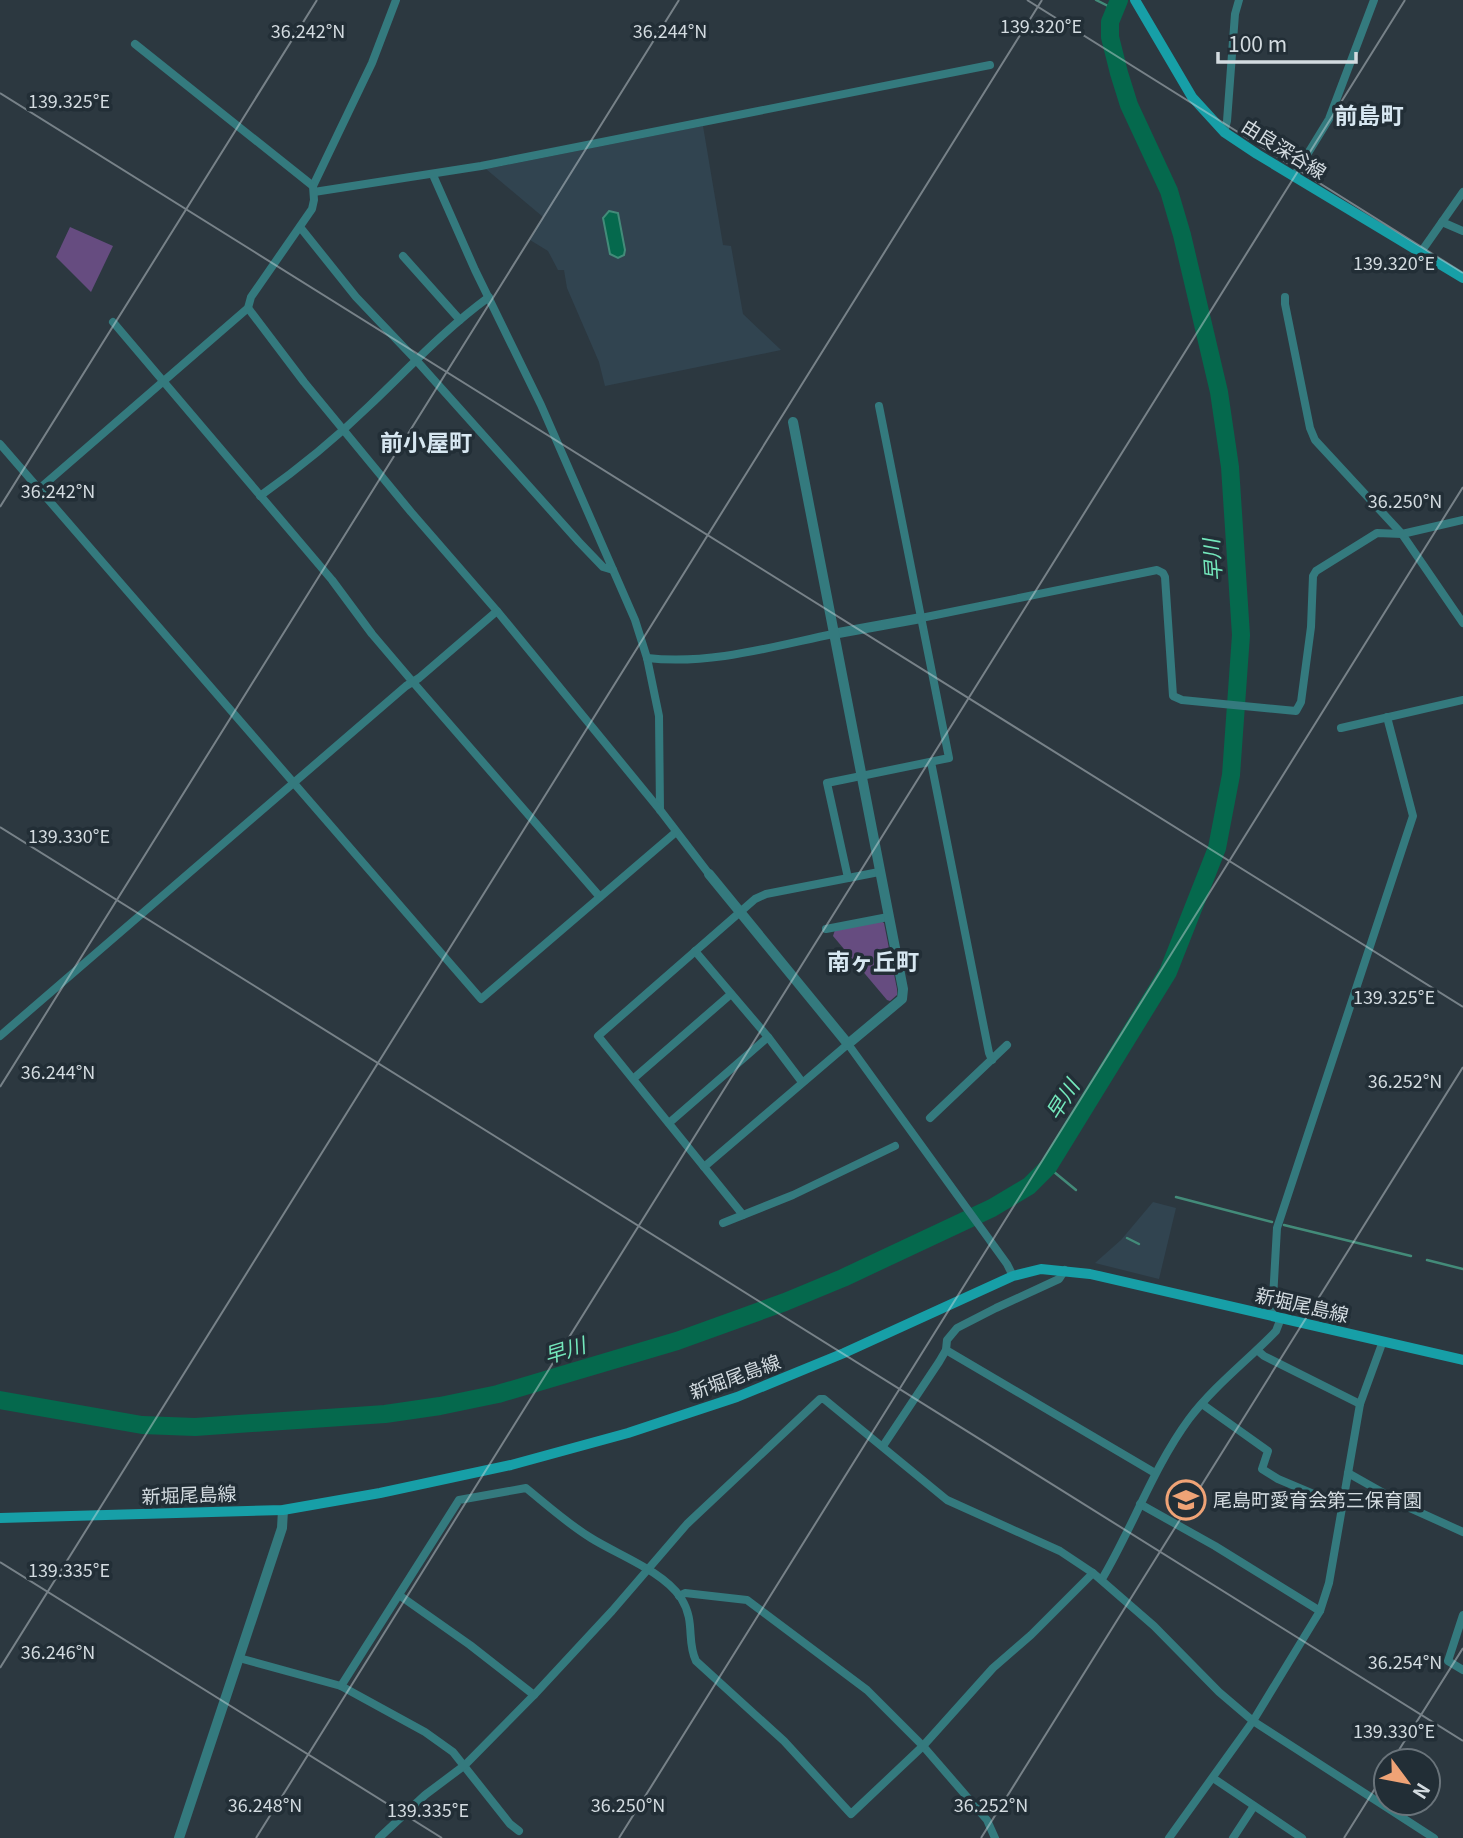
<svg xmlns="http://www.w3.org/2000/svg" width="1463" height="1838" font-family="Georgia,'Noto Sans JP',serif">
	<style>
		.built { fill: #314450 }
		.green { fill: #664c80 }
		.water { fill: #05694d; stroke: #438b79; stroke-width: 2 }
		.lines { fill: none; stroke-linecap: round; stroke-linejoin: round }
		.stream { stroke: #438b79; stroke-width: 2.5 }
		.river { stroke: #05694d; stroke-width: 18 }
		.minor { stroke: #347a7e; stroke-width: 8 }
		.tertiary { stroke: #347a7e; stroke-width: 10 }
		.secondary { stroke: #179fa7; stroke-width: 10 }
		.ticks { fill: none; stroke: #d3dbe0; stroke-width: 2; stroke-opacity: 0.45 }
		.labels { text-anchor: middle; stroke-width: 7; stroke-linejoin: round; paint-order: stroke }
		.street-label { font-size: 19px; fill: #d3dbe0; stroke: #222e36 }
		.poi-label { font-size: 19px; fill: #d3dbe0; stroke: #222e36; text-anchor: start }
		.water-label { font-size: 21px; font-style: italic; fill: #74e8bc; stroke: #222e36 }
		.quarter-label { font-size: 23px; font-weight: bold; fill: #d7e7f1; stroke: #222e36 }
		.ticks-label { font-size: 18px; text-anchor: middle; fill: #d3dbe0; stroke: #222e36; stroke-width: 7; stroke-linejoin: round; paint-order: stroke }
	</style>
	<rect width="100%" height="100%" fill="#2c3840"/>
	<g class="built">
		<polygon points="703,126 723,245 731,246 743,314 781,350 605,386 599,362 567,288 564,270 558,270 548,251 530,240 543,217 486,169"/>
		<polygon points="1153,1202 1176,1208 1159,1279 1095,1263 1121,1240"/>
	</g>
	<g class="green">
		<polygon points="70,227 113,246 91,292 56,257"/>
		<polygon points="881,921 884,923 897,989 897,995 890,1001 887,1000 833,936 835,930"/>
	</g>
	<polygon class="water" points="609,211 618,213 625,250 624,255 618,258 610,254 603,218"/>
	<g class="lines">
		<g class="stream">
			<polyline points="1096,0 1114,9"/>
			<polyline points="1048,1167 1076,1190"/>
			<polyline points="1176,1197 1272,1222"/>
			<polyline points="1284,1225 1411,1256"/>
			<polyline points="1127,1238 1139,1244"/>
			<polyline points="1427,1260 1463,1269"/>
		</g>
		<polyline class="river" points="0,1400 142,1425 195,1427 385,1414 440,1406 498,1394 677,1341 785,1302 843,1278 992,1208 1029,1186 1048,1167 1168,972 1217,848 1231,775 1241,635 1230,467 1219,392 1182,235 1169,191 1129,105 1119,73 1110,37 1110,22 1119,0"/>
		<g class="minor">
			<polyline points="1224,132 1227,121 1235,14 1239,0"/>
			<polyline points="433,175 475,270 541,405 635,620 647,658 659,716 660,810"/>
			<polyline points="1294,176 1329,119 1374,0"/>
			<polyline points="313,186 372,63 396,0"/>
			<polyline points="314,192 481,166 990,65"/>
			<polyline points="1442,222 1463,231"/>
			<polyline points="300,227 356,297 416,360 579,542 603,567 613,570"/>
			<polyline points="1421,252 1463,192"/>
			<polyline points="403,256 460,320"/>
			<polyline points="1285,297 1285,304 1310,428 1315,440 1402,534 1463,623"/>
			<polyline points="248,308 304,382 411,512 497,611 660,810 709,874"/>
			<polyline points="113,322 332,580 372,634 412,681 600,897"/>
			<polyline points="0,444 481,999 676,832"/>
			<polyline points="39,489 248,308 251,297 312,209 314,200 313,186 135,44"/>
			<path d="M260,496C298,469 335,439 369,406C408,369 445,329 489,297"/>
			<polyline points="921,618 1157,570 1163,573 1165,577 1173,696 1182,700 1296,711 1301,702 1311,627 1313,576 1316,571 1377,533 1402,534 1463,520"/>
			<path d="M647,658C710,665 771,647 833,634"/>
			<polyline points="1341,728 1463,700"/>
			<polyline points="931,762 989,1053 992,1060"/>
			<polyline points="848,878 827,783 949,758 879,406"/>
			<polyline points="826,929 888,917"/>
			<polyline points="695,951 768,1037 802,1082"/>
			<polyline points="0,1036 406,686 419,678 497,611"/>
			<polyline points="633,1079 731,994"/>
			<polyline points="930,1118 1007,1045"/>
			<polyline points="669,1123 768,1037"/>
			<polyline points="704,1167 848,1044 1007,1264 1013,1276"/>
			<polyline points="743,1215 598,1036 755,899 766,894 879,872"/>
			<polyline points="723,1223 793,1195 895,1146"/>
			<polyline points="1272,1316 1277,1228 1413,816 1387,717"/>
			<polyline points="946,1350 1155,1473"/>
			<polyline points="1257,1350 1264,1356 1360,1404"/>
			<polyline points="1202,1404 1268,1451 1262,1469 1278,1479 1342,1506"/>
			<polyline points="883,1446 939,1362 946,1350 947,1340 957,1328 996,1308 1059,1279 1065,1270"/>
			<polyline points="1348,1473 1410,1508 1463,1532"/>
			<polyline points="1140,1504 1215,1546 1320,1611"/>
			<path d="M1102,1579C1133,1527 1153,1468 1189,1419C1214,1386 1247,1361 1276,1331L1281,1318"/>
			<polyline points="399,1595 470,1645 534,1695"/>
			<polyline points="679,1596 685,1593 747,1600 867,1690 923,1746 987,1820 995,1838"/>
			<polyline points="1463,1615 1448,1661 1463,1670"/>
			<polyline points="239,1658 341,1686 425,1732 453,1752 510,1824 519,1831"/>
			<path d="M341,1686L459,1500L526,1488C547,1505 568,1524 591,1538C618,1555 663,1571 681,1598C696,1622 686,1640 696,1661L784,1741L851,1814L923,1746L993,1668L1031,1635L1093,1573"/>
			<polyline points="1213,1778 1302,1838"/>
			<polyline points="379,1838 425,1795 465,1765 534,1695 612,1611 687,1524 820,1399 824,1399 947,1500 1060,1551 1093,1573 1154,1626 1219,1692 1253,1721 1434,1838"/>
			<polyline points="1169,1838 1253,1721 1320,1611 1329,1583 1360,1404 1383,1341"/>
			<polyline points="1233,1838 1254,1806"/>
		</g>
		<g class="tertiary">
			<polyline points="833,634 921,618"/>
			<polyline points="709,874 848,1044 902,999 903,989 793,422"/>
			<polyline points="179,1838 282,1528 283,1510"/>
		</g>
		<g class="secondary">
			<polyline points="1135,0 1192,97 1224,132 1257,154 1463,278"/>
			<polyline points="0,1518 283,1510 380,1493 511,1465 628,1433 737,1397 844,1353 1013,1276 1041,1269 1090,1274 1463,1360"/>
		</g>
	</g>
	<path class="ticks" d="M1027,0L1463,273M0,93L1463,1007M0,507L317,0M0,827L1463,1741M0,1087L679,0M0,1562L442,1838M0,1668L1042,0M1392,1761L1463,1648M256,1838L1405,0M619,1838L1463,487M981,1838L1463,1067M1344,1838L1386,1771"/>
	<defs>
		<g id="school-ring" transform="scale(2.0125)"><circle r="9.5" fill="#222e36" stroke="#efa376" stroke-width="1.5"/><path d="M0-5L7-2L0 1L-7-2ZM-4 1L0 2.5L4 1V4Q0 6-4 4Z" fill="#efa376"/></g>
	</defs>
	<g fill-rule="evenodd">
		<use href="#school-ring" x="1186" y="1500"/>
	</g>
	<g class="labels">
		<g class="street-label">
			<text transform="translate(1284 149) rotate(32)" y="7">由良深谷線</text>
			<text transform="translate(1302 1305) rotate(13)" y="7">新堀尾島線</text>
			<text transform="translate(735 1377) rotate(-20)" y="7">新堀尾島線</text>
			<text transform="translate(189 1495) rotate(-2)" y="7">新堀尾島線</text>
		</g>
		<g class="poi-label">
			<text x="1213" y="1507">尾島町愛育会第三保育園</text>
		</g>
		<g class="water-label">
			<text transform="translate(1213 560) rotate(-94)" y="7">早川</text>
			<text transform="translate(1063 1100) rotate(-58)" y="7">早川</text>
			<text transform="translate(565 1351) rotate(-17)" y="7">早川</text>
		</g>
		<g class="quarter-label">
			<text x="1369" y="124">前島町</text>
			<text x="426" y="451">前小屋町</text>
			<text x="873" y="970">南ヶ丘町</text>
		</g>
	</g>
	<g class="ticks-label">
		<text x="1041" y="33">139.320°E</text>
		<text x="308" y="38">36.242°N</text>
		<text x="670" y="38">36.244°N</text>
		<text x="69" y="108">139.325°E</text>
		<text x="1394" y="270">139.320°E</text>
		<text x="58" y="498">36.242°N</text>
		<text x="1405" y="508">36.250°N</text>
		<text x="69" y="843">139.330°E</text>
		<text x="1394" y="1004">139.325°E</text>
		<text x="58" y="1079">36.244°N</text>
		<text x="1405" y="1088">36.252°N</text>
		<text x="69" y="1577">139.335°E</text>
		<text x="58" y="1659">36.246°N</text>
		<text x="1405" y="1669">36.254°N</text>
		<text x="1394" y="1738">139.330°E</text>
		<text x="265" y="1812">36.248°N</text>
		<text x="628" y="1812">36.250°N</text>
		<text x="991" y="1812">36.252°N</text>
		<text x="428" y="1817">139.335°E</text>
	</g>
	<g transform="translate(1407 1782) rotate(122)"><circle r="33" fill="#222e36" stroke="#69737a" stroke-width="2"/>
	<path d="M0-5L12 26L0 18L-12 26Z" fill="#efa376"/>
	<text y="-10" font-size="19" font-weight="bold" text-anchor="middle" fill="#d3dbe0">N</text>
	</g>
	<path d="M1218 52v10h138v-10" fill="none" stroke="#d3dbe0" stroke-width="3.5"/>
	<text x="1228" y="52" font-size="21" fill="#d3dbe0" stroke="#222e36" stroke-width="5" paint-order="stroke">100 m</text>
</svg>
